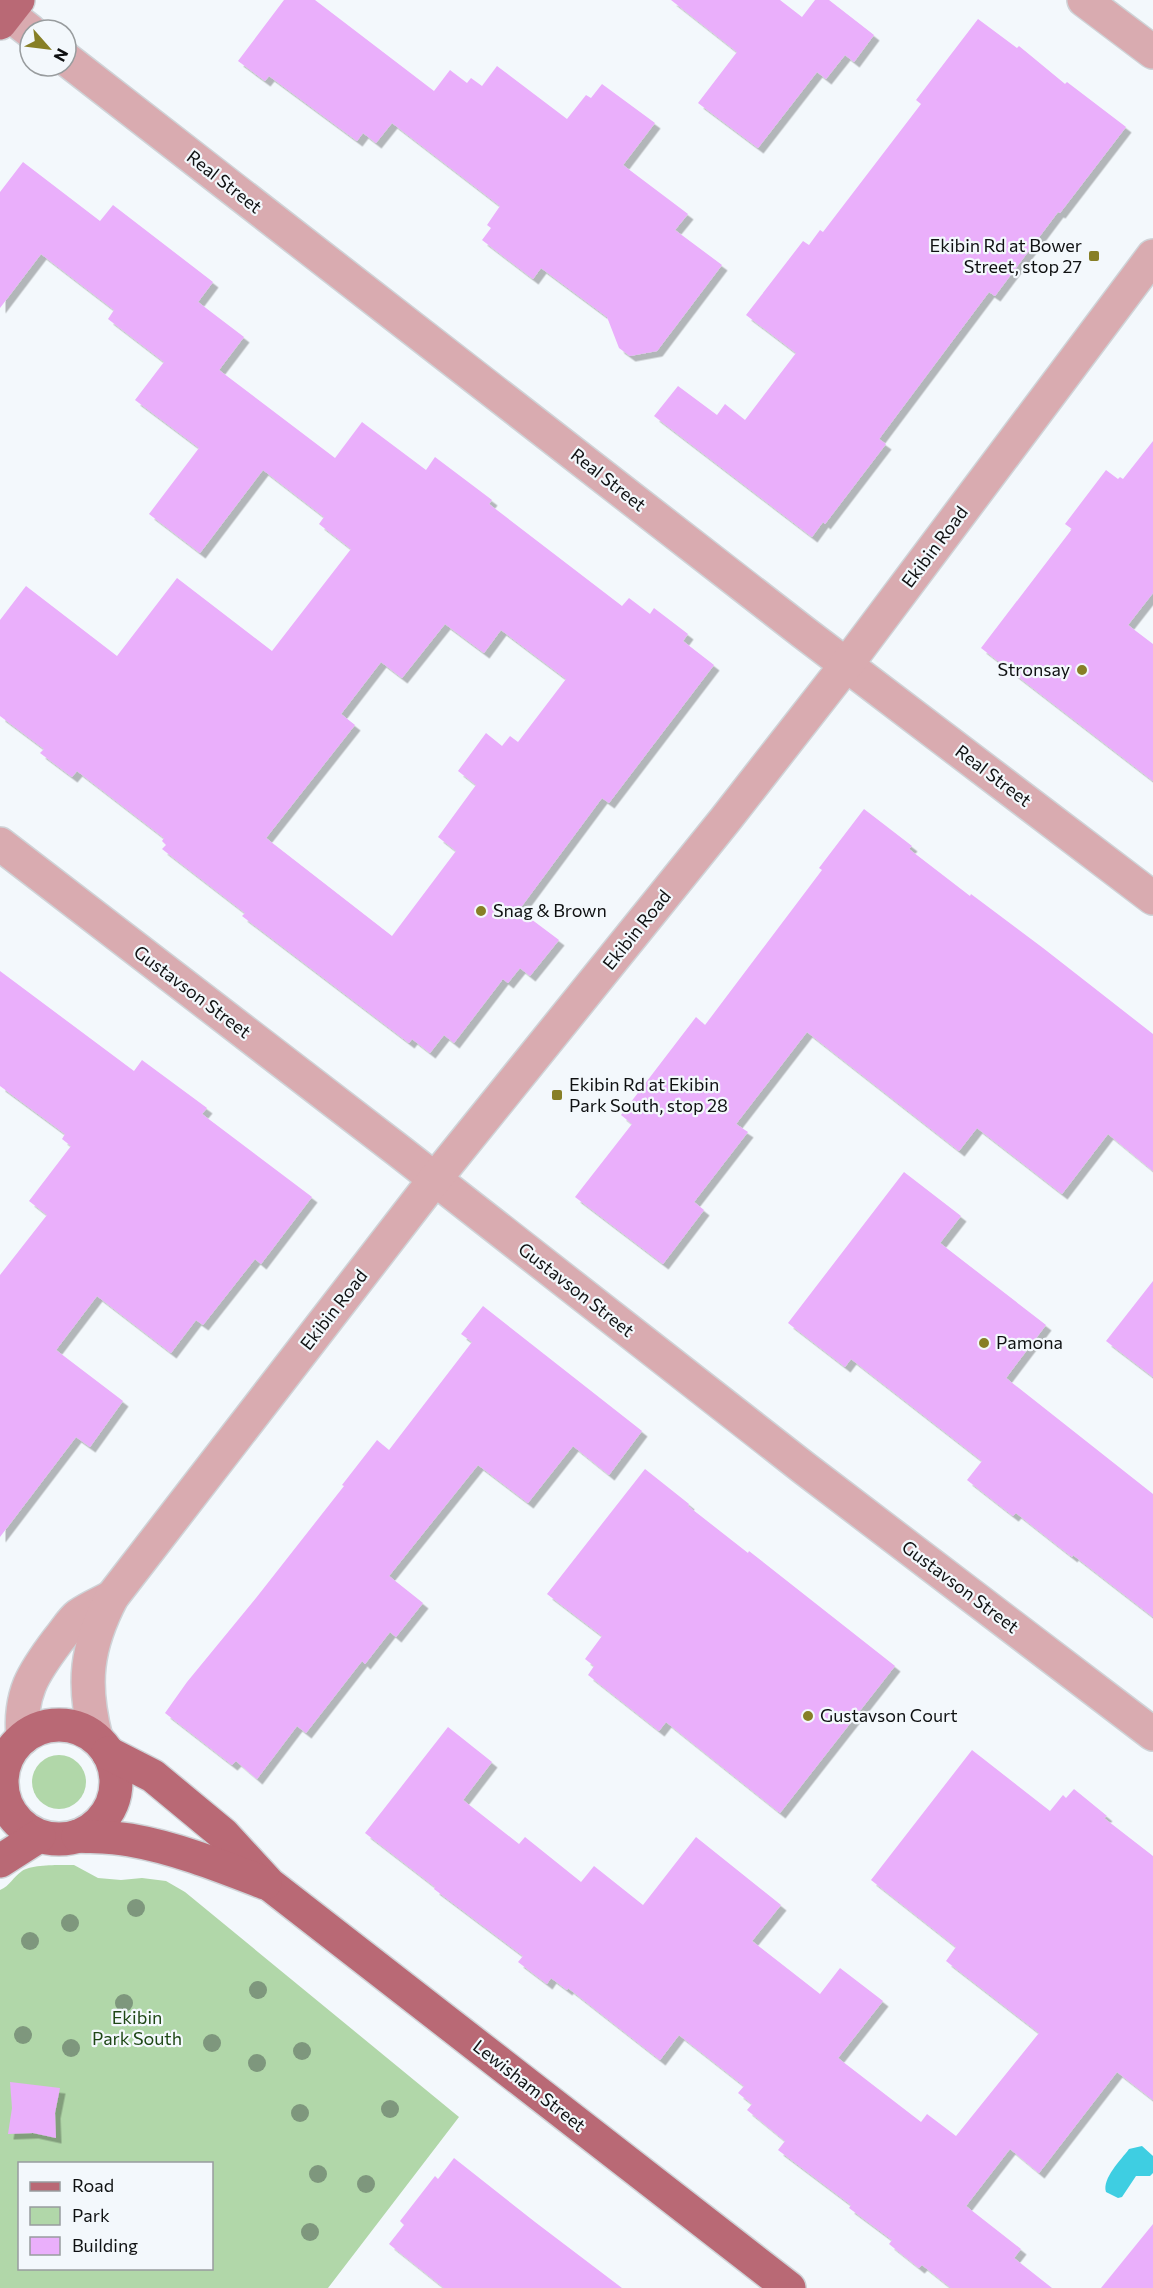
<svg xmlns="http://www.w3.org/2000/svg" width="1153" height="2288" font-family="Commissioner,sans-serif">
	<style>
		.green { fill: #b1d7a9; fill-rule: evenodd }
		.water { fill: #3ecee2 }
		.building { fill: #eaaffb; fill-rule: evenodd; filter: url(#shadow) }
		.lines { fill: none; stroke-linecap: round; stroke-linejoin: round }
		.minor-casing { stroke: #cfd3d7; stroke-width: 36 }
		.major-casing { stroke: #cfd3d7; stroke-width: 36 }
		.minor { stroke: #d9abb0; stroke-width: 33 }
		.major { stroke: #b96975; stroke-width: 33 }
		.tree { fill: #7e977d }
		.poi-dot { fill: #877f26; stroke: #f3f8fc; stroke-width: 2 }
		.labels { text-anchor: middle; stroke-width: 4.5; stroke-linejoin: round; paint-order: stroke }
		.street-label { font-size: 18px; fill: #0f1112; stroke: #f3f8fc }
		.poi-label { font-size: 18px; fill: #0f1112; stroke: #f3f8fc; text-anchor: start }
		.park-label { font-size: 18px; fill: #1e4715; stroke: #f3f8fc }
	</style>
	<defs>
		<filter id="shadow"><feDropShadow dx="5.5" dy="5.5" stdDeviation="0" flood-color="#0004"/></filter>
	</defs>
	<rect width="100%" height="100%" fill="#f3f8fc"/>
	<g class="green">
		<circle cx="59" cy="1782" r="27"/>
		<path d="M74,1865L98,1878L121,1880L142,1878L166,1881L185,1892L459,2117L328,2288H0V1890C10,1886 13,1877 22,1871C32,1864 61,1865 74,1865ZM20,2164H212V2268H20Z"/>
	</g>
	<path class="water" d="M1142,2146L1153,2156V2173L1150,2176H1136L1122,2197L1118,2198L1106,2192C1102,2178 1121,2160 1129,2149Z"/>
	<g class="building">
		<polygon points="284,0 315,0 434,91 450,70 467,83 471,78 482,86 497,66 567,119 586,95 591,98 602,84 655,123 623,165 688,214 675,230 722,265 657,351 630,356 619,348 607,317 541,268 533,279 482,240 491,228 487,225 500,206 392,123 376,143 363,133 357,141 269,76 265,81 238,61"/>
		<polygon points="671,0 780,0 802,17 815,0 829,0 874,35 854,62 845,55 826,79 817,72 758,148 698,103 737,52"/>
		<polygon points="978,19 1017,48 1019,46 1065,84 1067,82 1126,127 1060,213 1058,212 995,296 989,292 879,439 886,444 825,524 823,522 812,537 654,416 678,386 717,415 725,404 745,420 796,353 746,315 803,241 809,245 820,230 823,232 921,104 916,100"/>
		<path d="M23,162L100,221L113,205L213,282L198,302L244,337L219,370L335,458L362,422L426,470L435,457L492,500L489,504L622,606L629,598L650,614L654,608L688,634L683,641L714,665L609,803L602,798L519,910L559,940L530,976L520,968L508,983L503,979L454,1043L444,1035L430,1053L412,1039L409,1043L242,916L245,913L162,849L166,845L162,841L164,838L77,771L72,777L40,753L44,749L0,716V620L26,586L117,656L177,578L272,651L351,549L319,524L324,517L263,470L200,553L149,514L199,448L135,400L164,362L108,319L114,310L41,254L0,308V192ZM445,624L484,653L501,630L566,679L518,742L510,736L502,746L486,733L458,771L476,785L438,837L456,851L392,936L266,838L355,725L341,714L381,662L402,678Z"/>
		<polygon points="1153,441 1153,593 1128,625 1153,644 1153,781 981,648 1072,529 1065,524 1106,470 1118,479 1120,477 1123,479"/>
		<polygon points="864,809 912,846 909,849 970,896 971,894 1043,948 1153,1034 1153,1171 1108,1134 1062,1194 977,1128 959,1151 807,1032 736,1124 748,1132 694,1202 704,1210 663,1264 575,1197 632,1124 621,1115 696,1017 705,1025 822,870 819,868"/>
		<polygon points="0,971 134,1071 142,1060 207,1108 202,1114 312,1197 261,1264 255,1259 203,1325 196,1320 171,1353 97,1296 56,1350 123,1401 90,1447 76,1437 0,1537 0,1275 47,1215 29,1201 71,1146 62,1139 65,1134 0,1086"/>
		<polygon points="904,1172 961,1216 940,1243 1046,1325 1006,1378 1153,1494 1153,1617 1073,1555 1072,1557 1016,1513 1013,1516 967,1480 982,1461 851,1359 845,1367 788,1323"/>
		<polygon points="1153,1281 1153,1377 1106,1341"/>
		<polygon points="483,1306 642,1431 609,1475 573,1446 528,1503 478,1465 389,1576 423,1603 396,1637 390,1632 365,1664 362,1661 306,1733 297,1726 257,1779 236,1761 232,1765 165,1713 187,1682 256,1598 344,1486 342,1485 377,1440 389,1450 472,1342 461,1334"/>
		<polygon points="645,1469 689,1504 688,1506 748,1553 749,1551 895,1666 780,1813 666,1722 659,1731 588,1675 594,1666 585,1659 602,1636 547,1594"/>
		<polygon points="448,1727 492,1762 463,1800 519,1844 525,1837 581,1882 594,1866 643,1905 696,1837 781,1905 752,1941 820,1994 840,1968 883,2001 838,2058 921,2122 927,2114 956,2136 1039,2033 946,1961 956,1947 871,1880 972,1750 1050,1811 1063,1795 1066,1798 1074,1789 1107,1816 1104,1818 1153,1856 1153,2100 1117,2072 1039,2173 1010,2149 966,2206 1021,2249 1014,2258 1052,2288 951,2288 922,2265 919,2268 889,2244 892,2240 849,2208 851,2205 778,2150 785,2141 747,2110 752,2104 738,2093 744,2086 679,2035 660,2060 568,1988 567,1990 551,1978 547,1984 518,1962 523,1956 434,1889 435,1887 365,1833"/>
		<polygon points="10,2082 60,2088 55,2113 56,2138 33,2133 8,2134 12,2108"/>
		<polygon points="454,2158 535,2222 622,2288 444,2288 389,2244 404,2225 400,2221 435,2176 438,2179"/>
		<polygon points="1153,2224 1153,2288 1101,2288"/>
	</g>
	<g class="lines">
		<g class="minor-casing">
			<g id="minor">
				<polyline points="1084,0 1153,52"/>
				<polyline points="7,13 30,31"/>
				<polyline points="66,59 803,632 1153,898"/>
				<polyline points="0,844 399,1151 804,1468 1153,1734"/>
				<path d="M23,1738C19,1694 33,1673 58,1640C65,1632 71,1621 79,1615C89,1608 101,1603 112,1597"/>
				<path d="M96,1738C82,1684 86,1647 112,1597L435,1179L725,820L847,664L1153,256"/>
			</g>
		</g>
		<g class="major-casing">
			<g id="major">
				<polyline points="0,23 18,0"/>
				<circle cx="59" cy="1782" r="57"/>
				<polyline points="108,1753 153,1776 223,1834 269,1884 789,2288"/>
				<path d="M78,1836C95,1837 113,1837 130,1840C176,1848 221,1866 265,1883"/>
				<polyline points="0,1861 39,1836"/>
			</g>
		</g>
		<use href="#minor" class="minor"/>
		<use href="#major" class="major"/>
	</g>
	<g class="tree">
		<circle cx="136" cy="1908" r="9"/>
		<circle cx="70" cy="1923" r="9"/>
		<circle cx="30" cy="1941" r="9"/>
		<circle cx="258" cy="1990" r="9"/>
		<circle cx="124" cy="2003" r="9"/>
		<circle cx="23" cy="2035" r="9"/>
		<circle cx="212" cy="2043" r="9"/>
		<circle cx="71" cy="2048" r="9"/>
		<circle cx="302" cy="2051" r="9"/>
		<circle cx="257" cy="2063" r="9"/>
		<circle cx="390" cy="2109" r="9"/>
		<circle cx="300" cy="2113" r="9"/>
		<circle cx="318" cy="2174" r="9"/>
		<circle cx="366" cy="2184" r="9"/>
		<circle cx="310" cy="2232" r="9"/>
	</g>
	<g class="poi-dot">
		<rect x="1088" y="250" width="12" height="12" rx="3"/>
		<circle cx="1082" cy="670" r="6"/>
		<circle cx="481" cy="911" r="6"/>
		<rect x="551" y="1089" width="12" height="12" rx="3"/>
		<circle cx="984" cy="1343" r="6"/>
		<circle cx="808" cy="1716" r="6"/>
	</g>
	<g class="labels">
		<g class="street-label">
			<text transform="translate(224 182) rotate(38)" y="6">Real Street</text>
			<text transform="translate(608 480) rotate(38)" y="6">Real Street</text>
			<text transform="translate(935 547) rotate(-53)" y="6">Ekibin Road</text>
			<text transform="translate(993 776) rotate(37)" y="6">Real Street</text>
			<text transform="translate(637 930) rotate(-51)" y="6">Ekibin Road</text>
			<text transform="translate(192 992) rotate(37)" y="6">Gustavson Street</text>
			<text transform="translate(576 1290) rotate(38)" y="6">Gustavson Street</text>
			<text transform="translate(334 1310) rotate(-52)" y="6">Ekibin Road</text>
			<text transform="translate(960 1587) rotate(37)" y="6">Gustavson Street</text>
			<text transform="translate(529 2086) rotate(38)" y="6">Lewisham Street</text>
		</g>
		<g class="poi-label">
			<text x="1082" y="252" text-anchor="end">Ekibin Rd at Bower<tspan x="1082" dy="21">Street, stop 27</tspan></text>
			<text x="1070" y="676" text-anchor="end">Stronsay</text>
			<text x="493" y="917">Snag &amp; Brown</text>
			<text x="569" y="1091">Ekibin Rd at Ekibin<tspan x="569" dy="21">Park South, stop 28</tspan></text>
			<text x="996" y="1349">Pamona</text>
			<text x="820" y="1722">Gustavson Court</text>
		</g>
		<g class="park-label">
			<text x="137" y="2024">Ekibin<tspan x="137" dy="21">Park South</tspan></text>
		</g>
	</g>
	<rect x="18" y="2162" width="195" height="108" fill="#f3f8fc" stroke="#989c9e" stroke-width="1.5"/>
	<rect x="30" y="2182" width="30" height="9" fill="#b96975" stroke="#989c9e" stroke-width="1.5"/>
	<text x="72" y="2192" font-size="18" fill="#0f1112">Road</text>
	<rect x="30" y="2207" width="30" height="18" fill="#b1d7a9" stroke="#989c9e" stroke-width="1.5"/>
	<text x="72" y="2222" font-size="18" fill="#0f1112">Park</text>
	<rect x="30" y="2237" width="30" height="18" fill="#eaaffb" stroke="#989c9e" stroke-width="1.5"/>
	<text x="72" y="2252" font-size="18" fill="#0f1112">Building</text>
	<g transform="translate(48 48) rotate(118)"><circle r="28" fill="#f3f8fc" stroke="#989c9e" stroke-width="1.5"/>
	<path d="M0-4.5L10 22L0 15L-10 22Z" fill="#877f26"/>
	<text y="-9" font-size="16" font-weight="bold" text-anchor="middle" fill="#0f1112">N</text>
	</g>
</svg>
